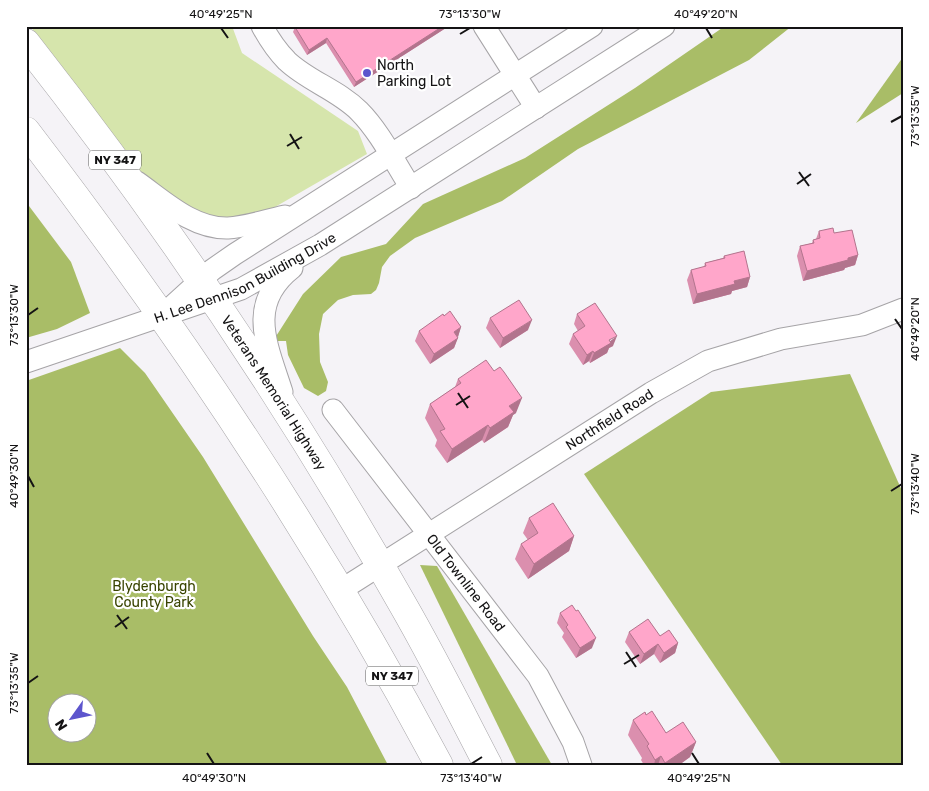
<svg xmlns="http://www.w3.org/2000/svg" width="929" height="791" font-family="Rubik,sans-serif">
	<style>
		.green { fill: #d6e5ac }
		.forest { fill: #a9bd67; fill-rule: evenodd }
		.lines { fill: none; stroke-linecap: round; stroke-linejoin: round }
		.minor-casing { stroke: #a6a4a7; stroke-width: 23 }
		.highway-casing { stroke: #a6a4a7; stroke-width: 29 }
		.minor { stroke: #fff; stroke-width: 21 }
		.highway { stroke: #fff; stroke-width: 28 }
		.wall { fill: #db8fae }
		.shaded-wall { fill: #b2748d }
		.building { fill: #ffa6ca; stroke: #b2748d }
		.ticks { fill: none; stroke: #141314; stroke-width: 2 }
		.poi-dot { fill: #5d55cd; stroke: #fff; stroke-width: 2 }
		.labels { text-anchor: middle; stroke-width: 4.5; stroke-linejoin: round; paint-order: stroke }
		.shield { fill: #fff; stroke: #5a5a5a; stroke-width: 1 }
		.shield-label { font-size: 12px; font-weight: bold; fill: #141314 }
		.poi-label { font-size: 14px; fill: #141314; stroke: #fff; text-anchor: start }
		.street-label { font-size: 14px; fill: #141314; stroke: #fff }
		.park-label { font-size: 14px; fill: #394401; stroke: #fff }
		.neatline { fill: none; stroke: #141314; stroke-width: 2 }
		.ticks-label { font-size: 12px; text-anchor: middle; fill: #141314 }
	</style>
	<rect width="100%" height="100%" fill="#f5f3f7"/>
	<polygon class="green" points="30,26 232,26 242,53 358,131 367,154 275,207 228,223 190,214 152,187"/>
	<g class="forest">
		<polygon points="725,26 792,26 749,60 578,149 502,201 415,238 390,256 382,267 379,283 376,290 371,294 353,295 338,300 323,314 319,334 320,362 328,382 326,391 318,396 304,388 288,355 286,341 273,341 303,294 341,257 386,244 423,204 525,158 635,88"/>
		<polygon points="903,57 903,93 856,123"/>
		<polygon points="26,202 71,262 90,313 57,329 26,338"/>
		<path d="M120,348L145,373L203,457L313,636L347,687L388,765H26V381ZM58,704H88V734H58Z"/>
		<polygon points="850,374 903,493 903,765 782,765 584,474 711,392"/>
		<polygon points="420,565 437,566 552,765 517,765"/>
	</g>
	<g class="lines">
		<g class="minor-casing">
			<g id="minor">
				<path d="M262,26C269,39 277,51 287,61C308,81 338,90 359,111C380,132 395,163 411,188"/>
				<polyline points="484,26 536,108"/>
				<path d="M137,182C164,201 193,229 228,228C247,227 266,220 285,216"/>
				<polyline points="167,311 212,270 235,254 592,26"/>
				<path id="s1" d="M26,362L241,289L320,245L664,26"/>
				<path d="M282,392C267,345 246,304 292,268"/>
				<path id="s2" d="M333,410L538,676L573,742L581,765"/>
				<path id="s3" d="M341,590L651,393L708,361L781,339L862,325L903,309"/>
			</g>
		</g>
		<g class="highway-casing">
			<g id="highway">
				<path id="s4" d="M26,43C165,220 292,409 403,605C433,657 460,711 488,765"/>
				<path d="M26,131C180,332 320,541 439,765"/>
			</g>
		</g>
		<use href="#minor" class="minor"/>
		<use href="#highway" class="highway"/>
	</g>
	<g class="wall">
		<polygon points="449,26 354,87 326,43 307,55 293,32 295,27"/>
		<polygon points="819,231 834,233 858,255 855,265 845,268 844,270 803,281 797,256 800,246 812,243 813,240 816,239"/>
		<polygon points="724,256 750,277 747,287 732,291 731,294 693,304 687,280 691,270 704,267 705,263 723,258"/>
		<polygon points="577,314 613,346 609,348 607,353 590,363 589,361 583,365 569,344 573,334 578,331 574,324"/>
		<polygon points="444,316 461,327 454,348 430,364 415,341 419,331"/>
		<polygon points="490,318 528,330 500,348 486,328"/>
		<polygon points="458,379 516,413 513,415 508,427 484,443 482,440 447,463 435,446 437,440 425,418 430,404 455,387"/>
		<polygon points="529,518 574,536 569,551 528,579 515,559 521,544 528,540 523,533"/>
		<polygon points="560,613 592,648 576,658 562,637 564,633 557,623"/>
		<polygon points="629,632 660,636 678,643 675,653 660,663 654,654 640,664 625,642"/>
		<polygon points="646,715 666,733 696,742 690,757 679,765 644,765 641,760 642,758 628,735 633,720"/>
	</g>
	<g class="shaded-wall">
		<polygon points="443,26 449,26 354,87 356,82"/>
		<polygon points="327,38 326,43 307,55 309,50"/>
		<polygon points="858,255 855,265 845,268 844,270 803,281 807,271"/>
		<polygon points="750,277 747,287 732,291 731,294 693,304 697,294 734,281"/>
		<polygon points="532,320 528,330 500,348 503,338"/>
		<polygon points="461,327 458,337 454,332"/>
		<polygon points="617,336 613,346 609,348 607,353 590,363 594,353"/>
		<polygon points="458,338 454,348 430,364 434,354"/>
		<polygon points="593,351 589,361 583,365 587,355"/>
		<polygon points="522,398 516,413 513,415 508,427 484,443 490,428 509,406"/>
		<polygon points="488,425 482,440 447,463 452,449"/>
		<polygon points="574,536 569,551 528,579 534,564"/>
		<polygon points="596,638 592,648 576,658 580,648"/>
		<polygon points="678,643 675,653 660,663 664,653"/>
		<polygon points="658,644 654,654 640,664 644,654"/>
		<polygon points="696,742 690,757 679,765 665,765 665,763"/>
		<polygon points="661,756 658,765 654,765 655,760"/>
	</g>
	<g class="building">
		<polygon points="295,26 443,26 356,82 327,38 309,50 295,27"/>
		<polygon points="833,228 834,233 852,230 858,255 848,258 848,260 807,271 800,246 814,243 813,240 820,238 819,231"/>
		<polygon points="744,251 750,277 734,281 735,284 697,294 691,270 706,266 705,263 725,258 724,256"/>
		<polygon points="519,300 532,320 503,338 490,318"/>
		<polygon points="595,303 617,336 609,340 611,343 594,353 593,351 587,355 573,334 585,326 577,314"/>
		<polygon points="450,311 461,327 454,332 458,338 434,354 419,331 443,314 444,316"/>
		<polygon points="486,360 494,371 500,367 504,372 522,398 509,406 514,412 490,428 488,425 452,449 440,431 445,429 430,404 461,383 458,379"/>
		<polygon points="553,503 574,536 534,564 521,544 538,533 529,518"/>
		<polygon points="572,605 576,611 578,610 596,638 580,648 566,627 568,625 560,613"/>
		<polygon points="648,619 660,636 669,630 678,643 664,653 658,644 644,654 629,632"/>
		<polygon points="652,711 666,733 683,722 696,742 665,763 661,756 655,760 647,746 649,744 633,720 645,712 646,715"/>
	</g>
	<path class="ticks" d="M221,28L228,38M706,28L712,38M460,34L470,28M891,122L902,116M290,134L299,149M287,146L302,137M799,172L809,186M797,184L811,174M28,315L38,308M895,319L902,329M458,393L468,408M456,405L470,396M28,476L34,487M891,491L902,484M117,615L127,629M115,627L129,617M626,652L636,667M624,664L639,655M28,683L38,676M207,753L214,764M692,753L699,764M471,764L482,757"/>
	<circle class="poi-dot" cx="367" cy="73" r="5"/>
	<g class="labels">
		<g class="shield">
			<rect x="89" y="150.5" width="52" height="19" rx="4"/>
			<rect x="366" y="666.5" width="52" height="19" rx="4"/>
		</g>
		<g class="shield-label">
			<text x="115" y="164">NY 347</text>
			<text x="392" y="680">NY 347</text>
		</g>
		<g class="poi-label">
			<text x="377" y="70">North<tspan x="377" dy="16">Parking Lot</tspan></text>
		</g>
		<g class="street-label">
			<text dy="5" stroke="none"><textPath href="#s1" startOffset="235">H. Lee Dennison Building Drive</textPath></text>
			<text dy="5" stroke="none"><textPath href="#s4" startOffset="429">Veterans Memorial Highway</textPath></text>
			<text dy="5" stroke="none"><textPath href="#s3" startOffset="318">Northfield Road</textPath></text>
			<text dy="5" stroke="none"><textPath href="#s2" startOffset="218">Old Townline Road</textPath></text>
		</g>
		<g class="park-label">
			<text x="154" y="591">Blydenburgh<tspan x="154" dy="16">County Park</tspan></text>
		</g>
	</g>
	<rect width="929" height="791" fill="none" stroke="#ffffff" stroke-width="55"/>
	<g transform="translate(72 718) rotate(237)"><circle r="24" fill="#ffffff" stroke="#a1a1a1"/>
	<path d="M0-4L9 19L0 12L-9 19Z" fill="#5d55cd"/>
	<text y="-8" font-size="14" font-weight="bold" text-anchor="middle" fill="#141314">N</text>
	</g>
	<rect x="28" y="28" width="874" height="736" class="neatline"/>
	<g class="ticks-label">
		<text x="221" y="18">40°49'25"N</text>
		<text x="470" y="18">73°13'30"W</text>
		<text x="706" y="18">40°49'20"N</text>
		<text transform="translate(915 116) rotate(-90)" y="4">73°13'35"W</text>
		<text transform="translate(14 315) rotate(-90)" y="4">73°13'30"W</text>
		<text transform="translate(915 329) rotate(-90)" y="4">40°49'20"N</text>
		<text transform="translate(14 476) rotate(-90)" y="4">40°49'30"N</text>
		<text transform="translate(915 484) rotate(-90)" y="4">73°13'40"W</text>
		<text transform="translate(14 683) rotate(-90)" y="4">73°13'35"W</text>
		<text x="214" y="782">40°49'30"N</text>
		<text x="471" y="782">73°13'40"W</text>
		<text x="699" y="782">40°49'25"N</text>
	</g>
</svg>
